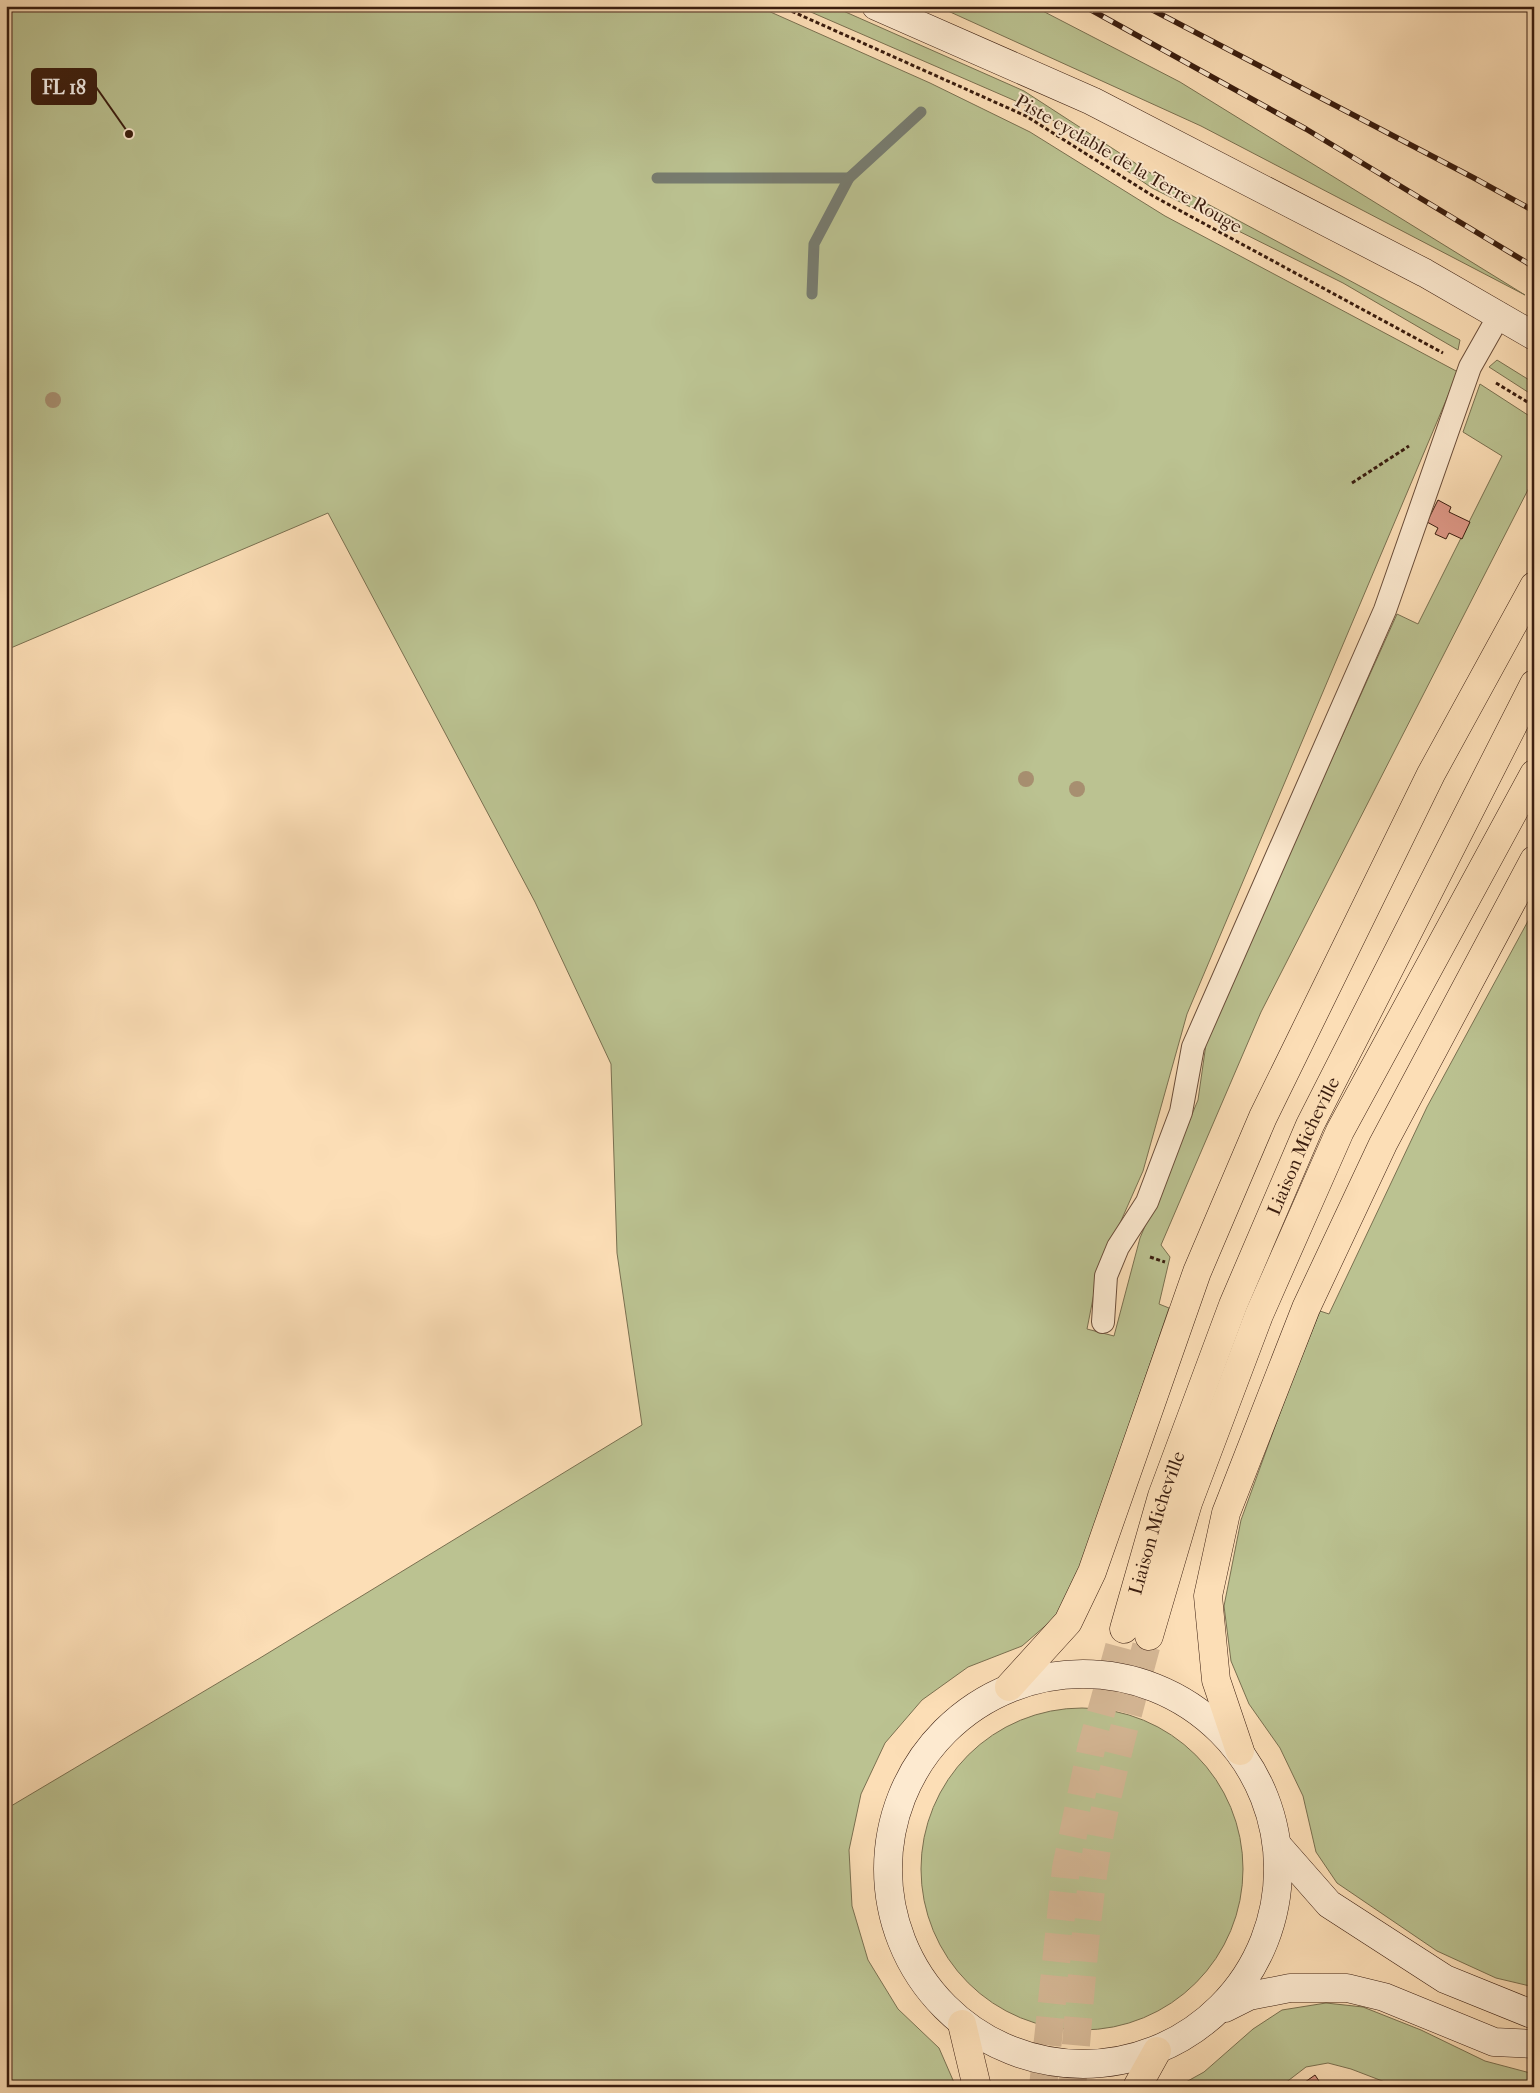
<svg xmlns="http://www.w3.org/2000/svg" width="1540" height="2093" font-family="'IM FELL French Canon',serif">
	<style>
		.green { fill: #bbc291; stroke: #7a7050 }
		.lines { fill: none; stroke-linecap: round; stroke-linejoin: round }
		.stream { stroke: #777c70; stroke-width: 11 }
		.building { fill: #de9887; stroke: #3a1d0f }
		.highway-tunnel { stroke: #d5b795; stroke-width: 28; stroke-dasharray: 28 14; stroke-linecap: butt }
		.lane-casing { stroke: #6a4d39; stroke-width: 24 }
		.secondary-casing { stroke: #3a1d0f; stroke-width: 29 }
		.highway-casing { stroke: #3a1d0f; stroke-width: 29 }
		.path { stroke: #3a1d0f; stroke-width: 3; stroke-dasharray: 4 2.5; stroke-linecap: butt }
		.lane { stroke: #fdead0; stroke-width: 22 }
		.secondary { stroke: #fdead0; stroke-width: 28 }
		.highway { stroke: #fcdeb6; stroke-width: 28 }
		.rail-casing { stroke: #3a1d0f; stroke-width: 5.5 }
		.rail { stroke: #fdead0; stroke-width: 4; stroke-dasharray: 11; stroke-linecap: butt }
		.tree { fill: #a78f70 }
		.labels { text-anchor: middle; stroke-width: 4; stroke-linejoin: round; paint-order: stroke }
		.street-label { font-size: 19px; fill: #3a1d0f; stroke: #fdead0 }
		.leader { fill: none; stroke: #3a1d0f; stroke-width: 2 }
		.callout-dot { fill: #3a1d0f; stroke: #fdead0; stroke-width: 2 }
		.callout { fill: #3a1d0f; stroke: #3a1d0f; stroke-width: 2 }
		.callout-label { font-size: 20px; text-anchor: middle; font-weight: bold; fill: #fff }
	</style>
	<rect width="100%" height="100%" fill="#fcdeb6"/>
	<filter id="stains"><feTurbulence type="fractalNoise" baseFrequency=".004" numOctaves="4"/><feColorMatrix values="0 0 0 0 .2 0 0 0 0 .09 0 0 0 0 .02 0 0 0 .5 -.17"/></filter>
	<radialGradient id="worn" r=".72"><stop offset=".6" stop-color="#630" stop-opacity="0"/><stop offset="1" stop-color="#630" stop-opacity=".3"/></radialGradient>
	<g class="green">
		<polygon points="6,6 757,6 930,83 1030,132 1165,216 1458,372 1187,1014 1143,1171 1098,1273 1087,1329 1114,1336 1140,1238 1198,1100 1207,1037 1397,614 1418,624 1502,456 1463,432 1480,384 1534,419 1534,478 1261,1012 1161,1245 1170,1257 1159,1304 1169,1308 1078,1575 1059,1614 1022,1646 968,1667 922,1700 885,1743 861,1794 849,1850 852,1906 868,1960 898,2009 939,2048 956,2087 6,2087 6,1809 260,1658 642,1425 617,1253 611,1064 535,902 328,513 6,650"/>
		<polygon points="797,6 832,6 1024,91 1152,174 1460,340 1458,350 1343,283 1152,188 1041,112"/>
		<polygon points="937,6 1033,6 1180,82 1525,295 1201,126"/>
		<polygon points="1497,360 1534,383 1534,396 1489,367"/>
		<polygon points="1534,910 1534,1987 1496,1978 1437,1951 1337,1883 1316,1852 1303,1796 1280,1748 1249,1704 1231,1661 1224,1606 1241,1520 1289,1388 1320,1311 1329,1314 1427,1107"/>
		<circle cx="1082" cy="1869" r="161"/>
		<polygon points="1326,2003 1363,2007 1421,2030 1485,2061 1534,2074 1534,2087 1398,2087 1351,2069 1328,2063 1306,2067 1280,2087 1177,2087 1204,2072 1253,2029 1282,2010"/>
	</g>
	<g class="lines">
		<g class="stream">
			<polyline points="657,178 849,178"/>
			<polyline points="812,294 814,244 849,178 921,112"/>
		</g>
	</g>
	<g class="building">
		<polygon points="1438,500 1451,507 1449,512 1470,522 1462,539 1449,533 1446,539 1435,534 1438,528 1427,522"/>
		<polygon points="1315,2075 1323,2087 1298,2087"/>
	</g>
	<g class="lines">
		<g class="highway-tunnel">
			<polyline points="1043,2087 1066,1868 1091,1749 1124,1629"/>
			<path d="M1072,2087C1080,2008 1084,1928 1097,1849C1110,1777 1130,1706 1149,1636"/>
		</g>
		<g class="lane-casing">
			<polyline id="lane" points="1103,1322 1106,1276 1118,1247 1147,1202 1181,1112 1193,1047 1385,610 1470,367 1500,314"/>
		</g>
		<g class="secondary-casing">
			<g id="secondary">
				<polyline points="876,6 1092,101 1425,273 1534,336"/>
				<circle cx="1083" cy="1869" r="195"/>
				<polyline points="1278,1846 1329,1904 1445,1979 1534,2015"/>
				<polyline points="1225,2008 1249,1996 1290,1988 1347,1988 1384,1997 1494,2042 1534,2044"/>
			</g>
		</g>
		<g class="highway-casing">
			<g id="highway">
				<path id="s1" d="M1124,1629L1162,1496L1233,1305L1310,1125L1534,684"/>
				<polyline points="1149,1636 1188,1503 1259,1315 1340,1131 1534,774"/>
				<polyline points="1009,1687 1068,1622 1092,1572 1197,1272 1263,1117 1431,774 1534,586"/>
				<polyline points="1240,1751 1216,1680 1208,1596 1226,1513 1306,1308 1383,1144 1534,860"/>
				<polyline points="962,2024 977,2087"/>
				<polyline points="1137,2087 1157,2051"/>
			</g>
		</g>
		<g class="path">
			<polyline points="780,6 1026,116 1153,196 1443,353"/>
			<polyline points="1496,383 1534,406"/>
			<polyline points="1352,483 1409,446"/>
			<polyline points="1150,1257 1165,1262"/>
		</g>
		<use href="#lane" class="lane"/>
		<use href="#secondary" class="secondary"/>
		<use href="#highway" class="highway"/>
		<g class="rail-casing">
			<g id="rail">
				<polyline points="1084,6 1306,129 1534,267"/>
				<polyline points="1145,6 1474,178 1534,211"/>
			</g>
		</g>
		<use href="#rail" class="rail"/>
	</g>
	<g class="tree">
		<circle cx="53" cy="400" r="8"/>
		<circle cx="1026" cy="779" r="8"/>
		<circle cx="1077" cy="789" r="8"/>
	</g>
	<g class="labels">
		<g class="street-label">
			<text transform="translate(1129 163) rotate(30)" y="7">Piste cyclable de la Terre Rouge</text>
			<text dy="7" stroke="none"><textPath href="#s1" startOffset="516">Liaison Micheville</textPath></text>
			<text dy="7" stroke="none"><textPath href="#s1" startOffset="111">Liaison Micheville</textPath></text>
		</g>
	</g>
	<path class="leader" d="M129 134L96 87"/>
	<circle class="callout-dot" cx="129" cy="134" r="5"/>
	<rect class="callout" x="32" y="69" width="64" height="35" rx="5"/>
	<g class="callout-label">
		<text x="64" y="94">FL 18</text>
	</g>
	<rect width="1540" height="2093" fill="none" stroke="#fcdeb6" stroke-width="25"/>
	<rect x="8" y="8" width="1525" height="2078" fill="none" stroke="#3a1d0f" stroke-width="2.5"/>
	<rect x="12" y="12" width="1515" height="2068" fill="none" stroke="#3a1d0f"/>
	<rect width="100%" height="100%" filter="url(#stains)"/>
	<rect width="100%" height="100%" fill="url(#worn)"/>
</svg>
